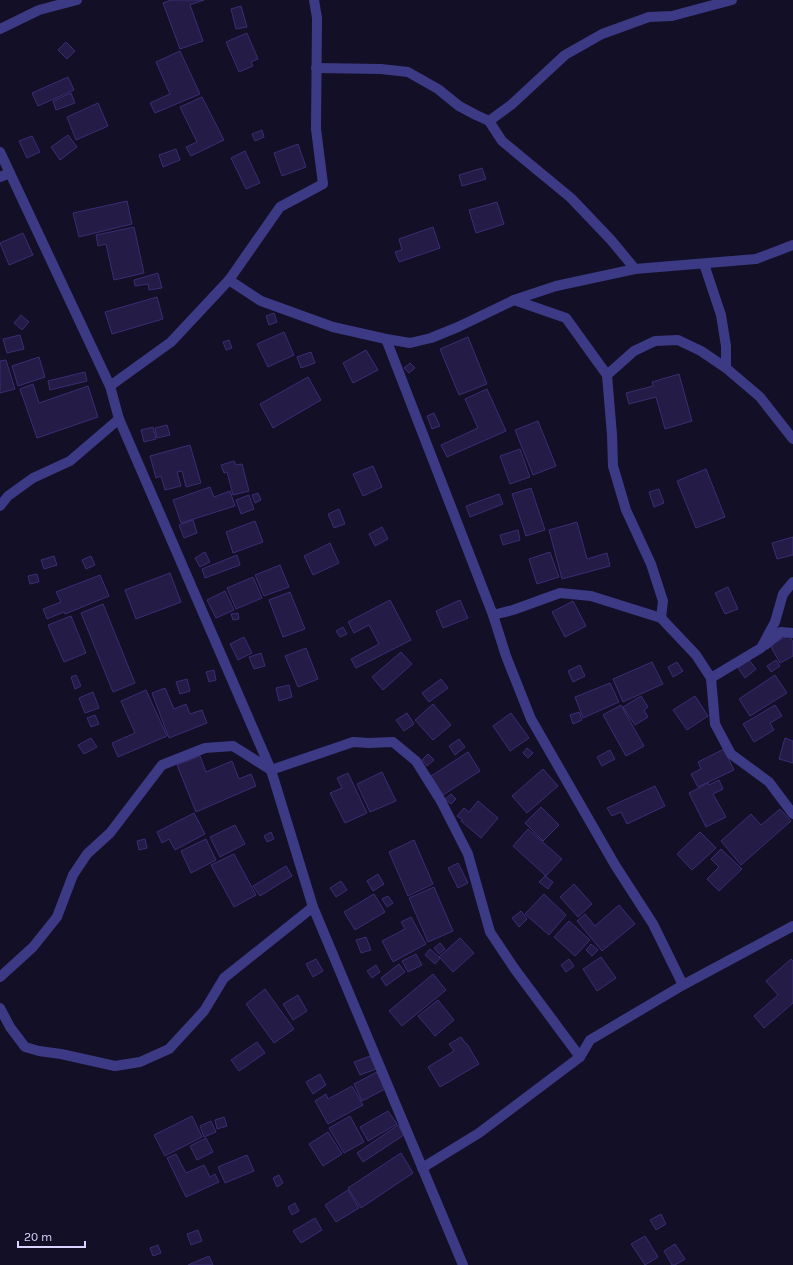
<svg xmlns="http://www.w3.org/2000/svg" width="793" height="1265" font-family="Karla,sans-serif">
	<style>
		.building { fill: #241b47; stroke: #3b2d73 }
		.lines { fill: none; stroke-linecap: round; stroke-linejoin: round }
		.minor { stroke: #3d3a85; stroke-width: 10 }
	</style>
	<rect width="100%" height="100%" fill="#130f26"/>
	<g class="building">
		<polygon points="171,0 204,0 190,5 203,41 180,49 163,3"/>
		<polygon points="241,6 247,27 236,29 231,9"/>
		<polygon points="247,33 258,59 251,62 253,66 239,72 226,42"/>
		<polygon points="66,42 75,51 67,59 58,50"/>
		<polygon points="180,51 200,94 155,113 150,103 170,94 156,62"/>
		<polygon points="68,77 74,90 38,106 32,93"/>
		<polygon points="71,93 75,103 56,110 53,101"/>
		<polygon points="202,97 224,140 191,156 186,147 197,142 180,107"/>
		<polygon points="98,103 108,126 76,140 67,117"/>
		<polygon points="262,130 264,137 255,141 252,134"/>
		<polygon points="68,135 77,147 60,160 51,147"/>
		<polygon points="32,136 40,152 27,158 19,141"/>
		<polygon points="298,144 306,167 282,176 274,153"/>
		<polygon points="176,149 180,160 163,167 159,155"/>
		<polygon points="245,151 260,183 246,189 231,158"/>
		<polygon points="482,168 486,179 462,186 459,175"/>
		<polygon points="127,201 132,224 79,237 73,213"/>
		<polygon points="497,202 504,224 476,233 469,210"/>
		<polygon points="134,227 144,273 114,280 106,244 98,246 96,235"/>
		<polygon points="433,227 440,248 399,262 395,252 402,250 399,239"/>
		<polygon points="23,233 33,255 9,265 0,243"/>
		<polygon points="158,273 162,288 149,290 148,284 135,286 134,280"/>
		<polygon points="157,297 163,319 112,334 105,312"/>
		<polygon points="274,313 277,322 269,325 266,316"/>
		<polygon points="21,315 29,322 22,330 14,323"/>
		<polygon points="284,332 294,355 268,367 257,344"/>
		<polygon points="20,335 24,349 7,353 3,339"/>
		<polygon points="468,337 487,384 459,395 440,349"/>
		<polygon points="229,340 232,348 226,350 223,342"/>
		<polygon points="366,350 378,370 353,383 343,363"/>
		<polygon points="311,352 315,363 301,368 297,357"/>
		<polygon points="39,357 45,377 18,386 12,366"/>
		<polygon points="6,360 15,389 0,393 0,361"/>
		<polygon points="410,363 415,368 409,373 404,368"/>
		<polygon points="85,372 87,381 50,390 48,381"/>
		<polygon points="679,374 692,421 665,429 656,397 629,404 626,393 653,386 652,382"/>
		<polygon points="308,377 321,400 273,428 260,404"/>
		<polygon points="33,384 39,403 88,386 98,417 37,438 20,389"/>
		<polygon points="487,389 506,431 447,457 441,445 478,428 465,399"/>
		<polygon points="434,413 440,426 432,429 427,416"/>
		<polygon points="538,421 556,466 533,475 515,430"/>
		<polygon points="167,425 170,435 157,438 155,428"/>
		<polygon points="153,427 156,439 144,442 141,430"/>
		<polygon points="190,445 201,483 186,487 182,471 177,472 181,486 165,490 161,476 156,478 150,456"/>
		<polygon points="520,449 530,477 510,484 500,456"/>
		<polygon points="234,461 236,465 242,464 249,491 233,495 227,472 224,473 221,465"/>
		<polygon points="373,466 382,487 363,496 353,474"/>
		<polygon points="706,469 725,517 696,528 677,481"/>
		<polygon points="210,487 214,497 230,491 235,506 181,523 173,500"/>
		<polygon points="531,488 545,530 526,536 512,494"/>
		<polygon points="659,489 664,503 654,507 649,492"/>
		<polygon points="258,493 261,500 255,503 252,495"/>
		<polygon points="499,494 503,504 470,517 466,506"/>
		<polygon points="249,495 254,509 241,514 236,500"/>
		<polygon points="339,509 345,524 334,528 328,514"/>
		<polygon points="193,520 197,533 184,538 179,525"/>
		<polygon points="255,521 263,542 233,553 226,532"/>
		<polygon points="577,522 587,559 607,553 610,566 562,579 549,530"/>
		<polygon points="382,527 388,539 375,546 369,534"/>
		<polygon points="518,530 520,540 503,545 500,535"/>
		<polygon points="793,537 793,555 777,559 772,543"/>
		<polygon points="330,543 339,563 313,575 304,556"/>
		<polygon points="205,552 210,562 200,567 195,558"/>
		<polygon points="550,552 559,577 537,584 529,559"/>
		<polygon points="237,555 240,565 205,578 202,569"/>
		<polygon points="54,556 57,565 44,569 41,560"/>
		<polygon points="91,556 95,565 86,569 82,560"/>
		<polygon points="280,565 289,587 264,596 255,575"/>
		<polygon points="170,573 181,602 136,619 125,590"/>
		<polygon points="37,574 39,582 30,584 28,576"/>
		<polygon points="100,575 109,596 65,614 64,612 47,619 43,609 61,602 56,592"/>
		<polygon points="253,577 262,598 236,609 227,588"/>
		<polygon points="728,587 738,609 725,614 715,593"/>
		<polygon points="225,591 234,610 216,618 207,600"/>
		<polygon points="290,592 305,629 283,637 269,600"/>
		<polygon points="390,600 411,640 356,668 351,659 379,644 369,625 354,633 348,622"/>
		<polygon points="460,600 468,618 443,628 436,611"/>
		<polygon points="573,601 586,626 565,637 552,612"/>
		<polygon points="103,604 135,683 113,692 81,613"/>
		<polygon points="238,613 239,619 233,620 231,614"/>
		<polygon points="71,616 86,653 64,662 48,625"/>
		<polygon points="343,627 347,634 340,637 336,631"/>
		<polygon points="789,635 793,642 793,656 780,663 770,645"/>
		<polygon points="244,637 252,653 238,660 230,644"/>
		<polygon points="306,648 318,679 298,687 285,656"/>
		<polygon points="401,652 412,664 383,690 372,677"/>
		<polygon points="261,653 265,666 254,669 249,657"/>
		<polygon points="749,660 756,669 745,678 738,668"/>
		<polygon points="776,660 780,666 771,672 767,666"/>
		<polygon points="652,662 663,684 623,702 613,679"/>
		<polygon points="677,662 683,671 673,677 668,667"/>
		<polygon points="580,665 585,676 573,682 568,671"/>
		<polygon points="214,670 216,680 209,682 206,672"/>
		<polygon points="76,675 81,686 75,689 71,677"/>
		<polygon points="775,675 787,693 750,716 739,699"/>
		<polygon points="187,679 190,691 180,694 176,682"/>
		<polygon points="441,679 448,688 429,702 422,693"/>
		<polygon points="610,683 619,702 583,718 575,697"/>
		<polygon points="289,685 292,697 279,701 276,688"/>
		<polygon points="165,688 174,709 186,704 190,714 202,710 207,723 169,738 152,693"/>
		<polygon points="146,690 167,736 118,757 112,743 135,733 121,701"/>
		<polygon points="93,692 99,708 85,713 79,698"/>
		<polygon points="641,696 648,707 644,710 648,717 635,725 623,707"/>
		<polygon points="695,696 708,716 687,730 673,710"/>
		<polygon points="433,704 451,725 433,740 415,720"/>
		<polygon points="621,705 644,746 626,756 603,715"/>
		<polygon points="775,705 782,716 770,723 774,730 754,742 743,724"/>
		<polygon points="579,712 582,720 573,724 570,715"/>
		<polygon points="407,713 414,724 404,731 396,720"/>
		<polygon points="511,713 529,738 510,751 493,726"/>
		<polygon points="95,715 99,724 91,727 87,718"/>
		<polygon points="91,738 97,747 84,754 78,745"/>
		<polygon points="785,738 793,741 793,763 779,759"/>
		<polygon points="459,739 465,747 455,755 449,746"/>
		<polygon points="527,748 533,753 528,758 523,753"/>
		<polygon points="724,749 734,770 698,787 691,774 701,769 698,762"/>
		<polygon points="610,750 615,759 602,766 597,757"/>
		<polygon points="468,752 480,771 443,795 431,776"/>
		<polygon points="428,754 434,760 427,766 422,760"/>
		<polygon points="200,756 206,772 232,761 239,779 251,774 256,786 196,812 177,765"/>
		<polygon points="543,769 558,786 527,813 512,796"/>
		<polygon points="382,772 396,801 370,812 357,784"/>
		<polygon points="348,773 367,813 345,823 330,793 342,788 337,778"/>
		<polygon points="719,780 723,789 713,794 726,817 706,827 689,793 708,783 709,785"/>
		<polygon points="655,786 665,806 627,824 621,812 612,816 607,808"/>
		<polygon points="451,794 456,799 451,804 445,799"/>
		<polygon points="478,801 498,818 481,838 461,821 463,820 457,816 464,808 469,812"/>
		<polygon points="541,807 559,825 543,841 525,823"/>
		<polygon points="780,809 791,821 741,865 721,841 751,814 761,825"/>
		<polygon points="194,813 205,834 175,850 169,839 162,843 157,832"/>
		<polygon points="235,825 245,844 220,857 210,837"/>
		<polygon points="528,829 562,859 546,876 513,846"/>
		<polygon points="271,832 274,839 267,842 264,836"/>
		<polygon points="700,832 716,848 692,870 677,854"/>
		<polygon points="145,839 147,848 139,850 137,841"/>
		<polygon points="206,839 216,860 191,873 181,851"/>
		<polygon points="414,840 433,884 408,896 389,852"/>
		<polygon points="721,849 742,869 719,891 707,879 719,867 711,859"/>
		<polygon points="234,854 256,895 234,907 211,865"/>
		<polygon points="458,863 468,883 458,888 448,868"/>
		<polygon points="286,866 292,876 260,896 253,886"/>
		<polygon points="378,874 384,884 373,891 367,881"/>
		<polygon points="545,876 553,882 548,889 539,882"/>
		<polygon points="341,881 347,890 336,897 330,888"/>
		<polygon points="574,884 592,904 578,917 560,897"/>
		<polygon points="434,887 453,931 428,942 409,898"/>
		<polygon points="374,894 385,912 355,930 344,912"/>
		<polygon points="544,894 566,915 549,935 525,914"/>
		<polygon points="388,896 393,903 387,907 382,899"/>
		<polygon points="619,905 635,924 602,951 577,921 585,914 595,926"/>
		<polygon points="521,911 527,919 519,927 512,918"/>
		<polygon points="411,917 426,944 393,962 382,941 405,929 401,922"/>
		<polygon points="569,921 590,940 575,956 554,937"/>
		<polygon points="366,937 371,950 361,953 356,940"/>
		<polygon points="460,938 474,953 453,972 439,957"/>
		<polygon points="440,943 445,949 439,954 434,948"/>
		<polygon points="591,944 598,950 592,956 586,950"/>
		<polygon points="430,949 440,958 435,964 425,955"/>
		<polygon points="416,954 422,965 408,972 402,961"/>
		<polygon points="601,957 616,978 597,991 583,969"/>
		<polygon points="316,959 323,971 313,977 306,964"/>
		<polygon points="569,959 574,966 566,972 561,965"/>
		<polygon points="791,959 793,961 793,1003 764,1028 754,1016 778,995 766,981"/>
		<polygon points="399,964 405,972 386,986 381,978"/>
		<polygon points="376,965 380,972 372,978 367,971"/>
		<polygon points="433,974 446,990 402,1026 389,1011"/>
		<polygon points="265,989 294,1029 274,1043 246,1004"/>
		<polygon points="298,995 307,1011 293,1020 283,1004"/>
		<polygon points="438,1000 454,1020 435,1036 418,1016"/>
		<polygon points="461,1037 466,1044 467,1044 479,1064 440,1087 428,1067 454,1051 449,1044"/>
		<polygon points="257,1042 265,1053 239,1071 231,1060"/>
		<polygon points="370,1056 376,1069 360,1075 354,1062"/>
		<polygon points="377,1072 385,1089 362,1101 354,1084"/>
		<polygon points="320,1074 326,1085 313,1094 306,1082"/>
		<polygon points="352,1086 363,1105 328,1124 315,1101 326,1094 328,1099"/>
		<polygon points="388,1111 397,1124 368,1141 360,1127"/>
		<polygon points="192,1116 202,1137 165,1156 154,1135"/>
		<polygon points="350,1116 364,1142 344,1153 329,1128"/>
		<polygon points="224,1117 227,1126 217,1129 215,1120"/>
		<polygon points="211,1121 216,1132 204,1137 200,1126"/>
		<polygon points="398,1125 404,1135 363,1162 357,1153"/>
		<polygon points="328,1132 342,1154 323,1166 309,1144"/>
		<polygon points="206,1138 213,1152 197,1160 190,1146"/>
		<polygon points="401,1153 413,1173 361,1208 348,1188"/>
		<polygon points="176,1154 186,1173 204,1165 210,1177 215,1174 219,1182 186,1197 167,1158"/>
		<polygon points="247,1155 254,1171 225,1183 218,1167"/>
		<polygon points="279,1175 283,1183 277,1187 273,1178"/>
		<polygon points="348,1190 359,1208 336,1222 325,1205"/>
		<polygon points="295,1203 299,1211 292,1215 288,1207"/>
		<polygon points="661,1214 666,1224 656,1230 650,1220"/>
		<polygon points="315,1218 322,1230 301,1243 293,1231"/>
		<polygon points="198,1230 202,1241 191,1245 187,1234"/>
		<polygon points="645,1236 658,1257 645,1265 631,1244"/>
		<polygon points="675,1244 685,1259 675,1265 672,1265 664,1251"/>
		<polygon points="158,1245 161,1253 153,1256 150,1248"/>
		<polygon points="209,1256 213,1265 188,1265"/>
	</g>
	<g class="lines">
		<g class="minor">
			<polyline points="0,29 39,10 77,0"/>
			<polyline points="316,68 381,69 408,72 438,89 459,106 476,115 489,121 502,141 571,198 611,240 635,269"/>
			<polyline points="489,121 511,105 565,55 602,34 649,17 672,16 732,0"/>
			<polyline points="0,152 110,386 119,419 271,770 313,907 463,1265"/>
			<polyline points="0,177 10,173"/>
			<polyline points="704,264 721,315 726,346 726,368"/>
			<polyline points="229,280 261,301 333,327 386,339 410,343 431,338 458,327 514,300 556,286 635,269 756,259 793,245"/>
			<polyline points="514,300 566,318 607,375 612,435 613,466 626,510 651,564 663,601 661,618"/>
			<polyline points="386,339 493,615 506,656 531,719 615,865 653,924 683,985"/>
			<polyline points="607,375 634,351 655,341 678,340 701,351 726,368 760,397 793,439"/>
			<polyline points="110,386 171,342 229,280 280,207 323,184 316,129 317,18 314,0"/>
			<polyline points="0,506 8,496 33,478 70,461 119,419"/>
			<polyline points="493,615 513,610 560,593 591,596 661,618 696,655 711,678 715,724 731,754 769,782 793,814"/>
			<polyline points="765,645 781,632 793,633"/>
			<polyline points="711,678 761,648 775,622 783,594 793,582"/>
			<polyline points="0,977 33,947 57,917 73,875 87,854 110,833 162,765 205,748 233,746 271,770 353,742 369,743 393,742 416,761 441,801 468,854 490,932 514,968 580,1057"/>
			<polyline points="0,1008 10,1027 25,1047 39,1051 61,1054 115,1066 140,1062 169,1049 204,1011 224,978 313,907"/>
			<polyline points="422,1168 479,1133 580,1057 590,1040 683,985 793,926"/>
		</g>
	</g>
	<path d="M18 1241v6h67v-6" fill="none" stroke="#d9d4ff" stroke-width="2"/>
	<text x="24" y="1241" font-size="12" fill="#d9d4ff" stroke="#130f26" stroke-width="3" paint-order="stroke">20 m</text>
</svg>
